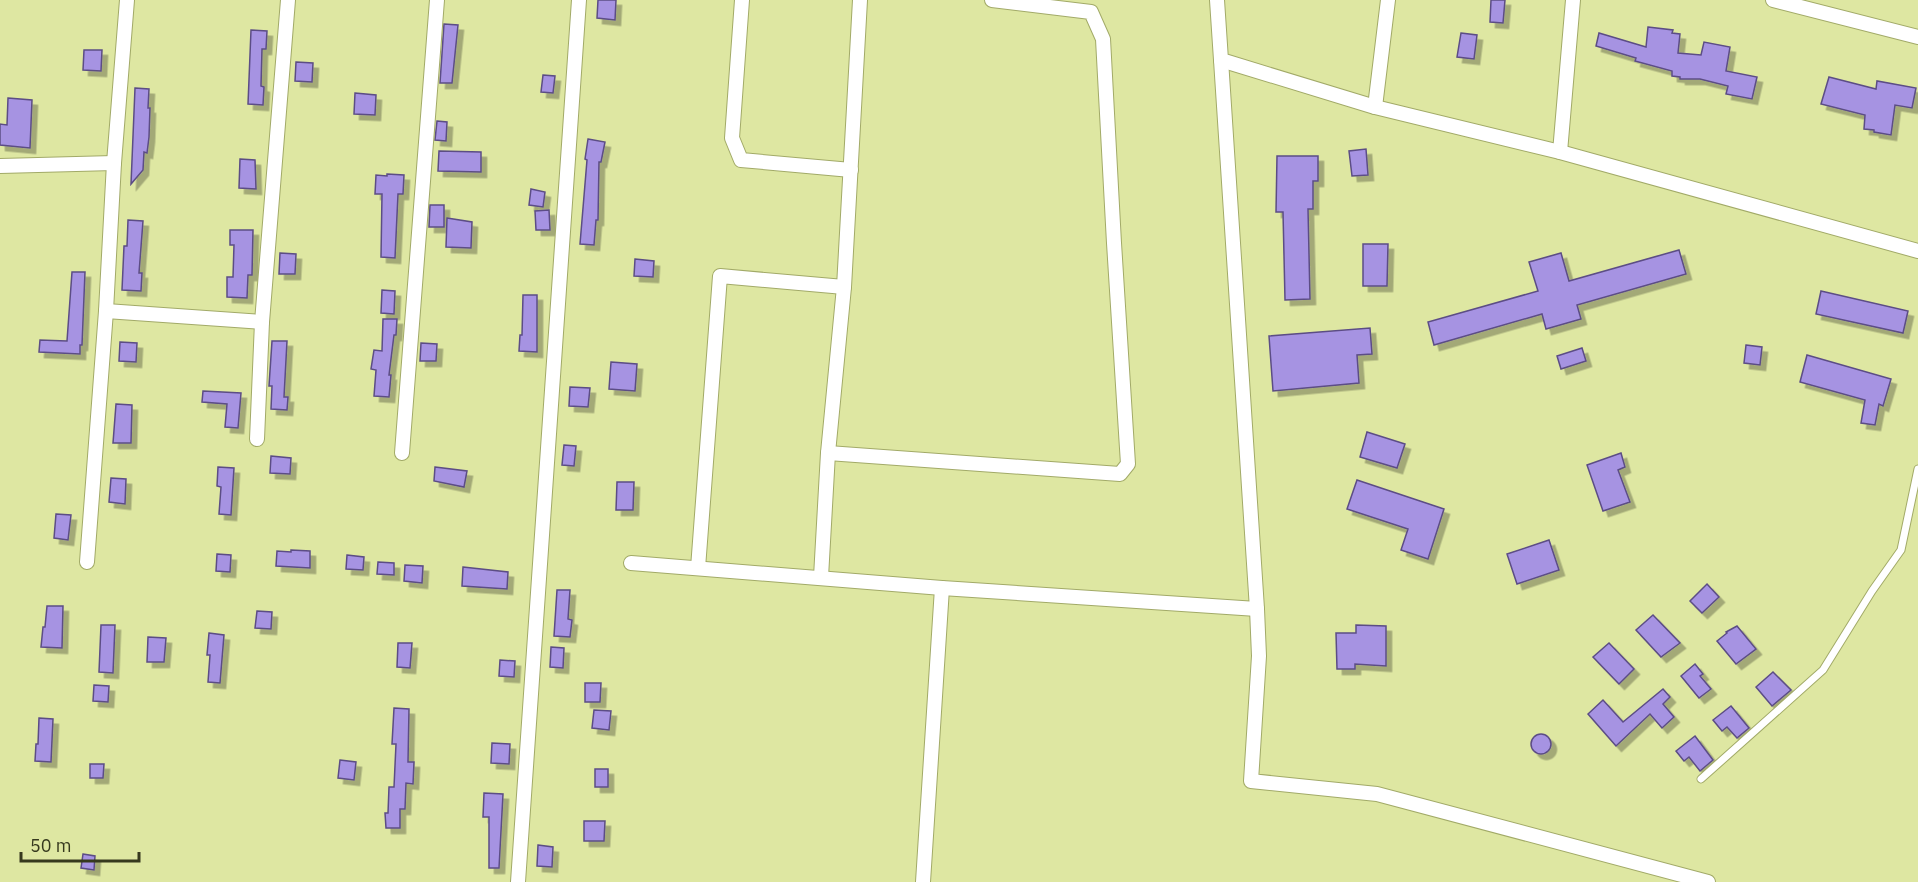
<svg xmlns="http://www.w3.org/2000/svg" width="1918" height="882" font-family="'IBM Plex Sans',sans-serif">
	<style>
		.building { fill: #a693e2; stroke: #5c4d85; stroke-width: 1.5; filter: url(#shadow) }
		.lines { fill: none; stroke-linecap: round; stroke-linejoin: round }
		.lane-casing { stroke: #a2aa68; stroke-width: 9 }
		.street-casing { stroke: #a2aa68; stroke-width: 16 }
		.lane { stroke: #fff; stroke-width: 7 }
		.street { stroke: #fff; stroke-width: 14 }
	</style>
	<defs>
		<filter id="shadow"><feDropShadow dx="5.5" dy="5.5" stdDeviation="0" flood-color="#0004"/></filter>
	</defs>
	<rect width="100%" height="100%" fill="#dee7a2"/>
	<g class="building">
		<polygon points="598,0 616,0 615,20 597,18"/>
		<polygon points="1491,0 1505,0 1503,23 1490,22"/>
		<polygon points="444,24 458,25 452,83 440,83"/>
		<polygon points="1648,27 1673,30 1672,33 1680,34 1678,53 1701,55 1704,42 1730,47 1726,71 1757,77 1752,99 1726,94 1728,86 1700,79 1680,79 1680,77 1672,76 1672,71 1635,61 1636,58 1596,46 1599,33 1646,47"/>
		<polygon points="251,30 267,31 266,49 262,49 261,86 264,87 263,105 248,104"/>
		<polygon points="1461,33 1477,35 1474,59 1457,57"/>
		<polygon points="84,50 102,50 101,71 83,70"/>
		<polygon points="296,62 313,63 312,82 295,81"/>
		<polygon points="543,75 555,76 553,93 541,92"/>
		<polygon points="1829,77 1876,89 1877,81 1916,88 1912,108 1895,105 1891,135 1874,132 1874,130 1864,129 1865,115 1821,104"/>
		<polygon points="135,88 149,89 148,108 150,108 149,137 147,153 144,152 143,170 131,184"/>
		<polygon points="355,93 376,95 375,115 354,114"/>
		<polygon points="8,98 32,100 30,148 0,145 0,124 7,125"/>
		<polygon points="437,121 447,122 446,141 435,140"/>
		<polygon points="588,139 605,142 601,162 599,162 598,220 596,220 594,245 580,244 587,160 585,159"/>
		<polygon points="1366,149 1368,175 1352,176 1349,151"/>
		<polygon points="439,151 481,152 481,172 438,171"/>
		<polygon points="1277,156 1318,156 1318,181 1313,181 1313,209 1308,209 1310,299 1285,300 1283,212 1276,212"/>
		<polygon points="240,159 255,160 256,189 239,188"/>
		<polygon points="387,174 404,175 403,194 398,194 395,258 381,257 382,194 375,194 376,175 387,176"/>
		<polygon points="531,189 545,192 543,207 529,205"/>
		<polygon points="430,205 444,205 444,227 429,227"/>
		<polygon points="549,210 550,230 536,230 535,211"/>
		<polygon points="447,218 472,222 471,248 446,247"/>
		<polygon points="128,220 143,221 139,273 142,273 141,291 122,290 124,246 127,246"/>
		<polygon points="230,230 253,230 252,275 248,275 247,298 227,297 227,277 233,277 234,245 230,245"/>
		<polygon points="1363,244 1388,244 1387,286 1363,286"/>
		<polygon points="1679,250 1686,274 1577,305 1581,319 1546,329 1542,314 1434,345 1428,322 1538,291 1529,262 1561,253 1569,281"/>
		<polygon points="280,253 296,254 295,274 279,274"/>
		<polygon points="635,259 654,261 653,277 634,276"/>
		<polygon points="72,272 85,272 82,345 80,345 80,354 39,352 40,340 67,341"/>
		<polygon points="382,290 395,291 394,314 381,313"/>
		<polygon points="1821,291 1908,311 1903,333 1816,314"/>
		<polygon points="523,295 537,295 537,352 519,351 520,335 522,335"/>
		<polygon points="383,319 397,319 396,335 394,335 389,375 391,375 389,397 374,396 376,370 371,369 374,350 382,351"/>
		<polygon points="1370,328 1372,354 1357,355 1359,383 1273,391 1269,336"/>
		<polygon points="272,341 287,341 284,397 288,397 287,410 271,409 272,386 269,386"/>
		<polygon points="120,342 137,343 136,362 119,361"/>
		<polygon points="421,343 437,344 436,361 420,361"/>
		<polygon points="1746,345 1762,347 1760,365 1744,363"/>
		<polygon points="1582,348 1586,361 1561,369 1557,356"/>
		<polygon points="1807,355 1891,379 1883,406 1879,404 1875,425 1861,423 1865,400 1800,382"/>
		<polygon points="611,362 637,364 635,391 609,389"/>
		<polygon points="570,387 590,388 588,407 569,406"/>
		<polygon points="203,391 241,393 238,428 225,427 227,404 202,402"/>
		<polygon points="116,404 132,405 131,443 113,443"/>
		<polygon points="1367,432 1405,444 1397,468 1360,457"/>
		<polygon points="564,445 576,446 574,466 562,465"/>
		<polygon points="1621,453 1625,467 1618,470 1630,502 1603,511 1587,465"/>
		<polygon points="271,456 291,458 290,474 270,473"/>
		<polygon points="218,467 234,468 231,515 219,514 221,487 217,486"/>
		<polygon points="435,467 467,471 464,487 434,481"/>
		<polygon points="111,478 126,479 125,504 109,502"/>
		<polygon points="1357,480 1444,509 1428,559 1401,550 1408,529 1347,509"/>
		<polygon points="617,482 634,482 633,510 616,510"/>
		<polygon points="56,514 71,515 68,540 54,538"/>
		<polygon points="1549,540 1559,570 1517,584 1507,554"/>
		<polygon points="291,550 310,551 310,568 276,566 277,551 291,552"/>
		<polygon points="217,554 231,555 230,572 216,571"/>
		<polygon points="347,555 364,557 363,570 346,569"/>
		<polygon points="378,562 394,563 394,575 377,574"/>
		<polygon points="405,565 423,566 422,583 404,581"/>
		<polygon points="463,567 508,572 507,589 462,586"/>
		<polygon points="1707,584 1719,597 1702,613 1690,601"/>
		<polygon points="557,590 570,590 568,619 572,620 570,637 554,636"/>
		<polygon points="47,606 63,606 62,648 41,647 43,627 45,627"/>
		<polygon points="257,611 272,612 271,629 255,628"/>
		<polygon points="1653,615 1680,643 1661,657 1636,630"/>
		<polygon points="101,625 115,625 113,673 99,672"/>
		<polygon points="1356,625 1386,626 1386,666 1355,664 1355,669 1337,669 1336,633 1356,633"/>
		<polygon points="1737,626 1756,649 1736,664 1717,641 1727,633 1726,632"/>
		<polygon points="209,633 224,635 220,683 208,682 210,655 207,655"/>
		<polygon points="148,637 166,638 164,662 147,662"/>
		<polygon points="398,643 412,643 410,668 397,667"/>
		<polygon points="1609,643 1634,669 1619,684 1593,657"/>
		<polygon points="551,647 564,648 563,668 550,667"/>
		<polygon points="500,660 515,661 514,677 499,676"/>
		<polygon points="1695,664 1703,674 1700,676 1711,689 1699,698 1681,676"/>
		<polygon points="1773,672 1791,690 1772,706 1756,687"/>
		<polygon points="585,683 601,683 600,702 585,702"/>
		<polygon points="94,685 109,686 108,702 93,701"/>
		<polygon points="1663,689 1670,697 1663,704 1674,717 1662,728 1650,714 1616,746 1588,714 1603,700 1623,722"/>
		<polygon points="1731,706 1749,728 1737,738 1727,727 1722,731 1713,720"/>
		<polygon points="394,708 409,709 408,762 414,762 413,784 406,783 405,809 400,809 400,828 386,828 385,813 388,813 389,787 394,787 396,744 392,744"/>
		<polygon points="594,710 611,711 609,730 592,728"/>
		<polygon points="39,718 53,719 51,762 35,761 36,744 38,744"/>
		<circle cx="1541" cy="744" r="10"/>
		<polygon points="1695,736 1713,760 1700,771 1689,757 1684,761 1676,751"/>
		<polygon points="492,743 510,744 509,764 491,763"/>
		<polygon points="340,760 356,762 354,780 338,778"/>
		<polygon points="90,764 104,764 103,778 90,778"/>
		<rect x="595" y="769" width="13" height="18"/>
		<polygon points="484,793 503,794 499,868 489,868 489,817 483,817"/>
		<polygon points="584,821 605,821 604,841 584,841"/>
		<polygon points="538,845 553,847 552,867 537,866"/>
		<polygon points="83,854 95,856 94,870 81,868"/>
	</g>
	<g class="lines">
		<g class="lane-casing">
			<polyline id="lane" points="1701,779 1823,670 1872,591 1901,550 1918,469"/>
		</g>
		<g class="street-casing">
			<g id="street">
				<polyline points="742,0 732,138 741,160 851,170"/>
				<polyline points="1217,0 1221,60 1375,107 1560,152 1918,251"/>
				<polyline points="1773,0 1918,37"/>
				<polyline points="1221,60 1257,609 1259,656 1251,781 1377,794 1708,882"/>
				<polyline points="1375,107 1388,0"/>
				<polyline points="1560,152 1573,0"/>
				<polyline points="0,166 114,163"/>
				<polyline points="106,311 262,322"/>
				<polyline points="257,439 262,322 288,0"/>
				<polyline points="402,453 437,0"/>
				<polyline points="828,453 1120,474 1128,464 1114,243 1103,39 1091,12 992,0"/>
				<polyline points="87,562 106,311 114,163 127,0"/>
				<polyline points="631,563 942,588 1257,609"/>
				<polyline points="698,568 720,276 844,287"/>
				<polyline points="821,577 828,453 844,287 860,0"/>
				<polyline points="518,882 579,0"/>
				<polyline points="923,882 942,588"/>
			</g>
		</g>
		<use href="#lane" class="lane"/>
		<use href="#street" class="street"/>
	</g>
	<path d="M21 852v9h118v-9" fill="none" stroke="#36391e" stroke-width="3"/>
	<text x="30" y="852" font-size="18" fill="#36391e" stroke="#dee7a2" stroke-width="4.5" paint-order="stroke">50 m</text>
</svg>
